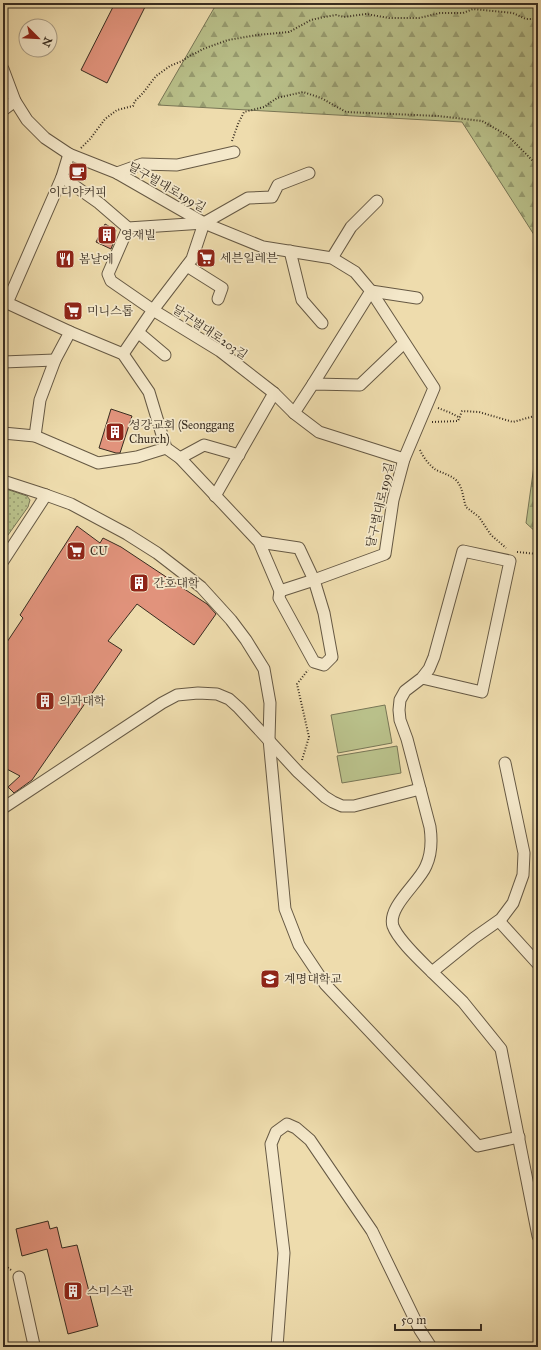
<svg xmlns="http://www.w3.org/2000/svg" width="541" height="1350" font-family="'IM FELL Great Primer','Noto Serif KR',serif">
	<style>
		.grass { fill: url(#grass-dots); stroke: #787656 }
		.forest { fill: url(#forest-firs); stroke: #787656 }
		.park { fill: #b9c08a; stroke: #787656 }
		.building { fill: #e1937c; stroke: #382d21 }
		.lines { fill: none; stroke-linecap: round; stroke-linejoin: round }
		.minor-casing { stroke: #665944; stroke-width: 13 }
		.path { stroke: #382d21; stroke-width: 2; stroke-dasharray: 1 2; stroke-linecap: butt }
		.minor { stroke: #f4e8ca; stroke-width: 11 }
		.labels { text-anchor: middle; stroke-width: 3.5; stroke-linejoin: round; paint-order: stroke }
		.street-label { font-size: 12px; fill: #382d21; stroke: #f4e8ca }
		.poi-label { font-size: 12px; fill: #382d21; stroke: #f4e8ca; text-anchor: start }
	</style>
	<defs>
		<pattern id="grass-dots" width="8" height="8" patternUnits="userSpaceOnUse"><rect width="8" height="8" fill="#b9c08a"/><path d="M2 2h.1M6 6h.1" fill="none" stroke="#979c70" stroke-width="1.8" stroke-linecap="round"/></pattern>
		<pattern id="forest-firs" width="22" height="20" patternUnits="userSpaceOnUse"><rect width="22" height="20" fill="#b9c08a"/><path d="M5 1l3.5 6h-7zM16 11l3.5 6h-7z" fill="#979c70"/></pattern>
	</defs>
	<rect width="100%" height="100%" fill="#eedcad"/>
	<filter id="stains"><feTurbulence type="fractalNoise" baseFrequency=".005" numOctaves="4"/><feColorMatrix values="0 0 0 0 .2 0 0 0 0 .09 0 0 0 0 .02 0 0 0 .5 -.17"/></filter>
	<radialGradient id="worn" r=".72"><stop offset=".6" stop-color="#630" stop-opacity="0"/><stop offset="1" stop-color="#630" stop-opacity=".3"/></radialGradient>
	<polygon class="grass" points="3,488 27,496 30,500 28,507 3,542"/>
	<g class="forest">
		<polygon points="217,3 538,3 538,241 462,122 158,105"/>
		<polygon points="538,437 538,534 526,523"/>
	</g>
	<g class="park">
		<polygon points="385,705 392,743 338,753 331,715"/>
		<polygon points="397,746 401,773 342,783 337,756"/>
	</g>
	<g class="building">
		<polygon points="115,3 147,3 107,83 81,70"/>
		<polygon points="105,224 116,230 114,241 111,249 96,242"/>
		<polygon points="111,409 132,416 120,453 116,453 99,448"/>
		<polygon points="77,526 100,543 103,538 121,547 207,604 216,614 194,645 137,604 108,641 122,650 32,780 14,793 8,787 20,776 3,767 3,648 23,618 20,615"/>
		<polygon points="48,1221 50,1229 57,1227 62,1248 77,1245 98,1326 68,1334 47,1249 22,1256 16,1229"/>
	</g>
	<g class="lines">
		<g class="minor-casing">
			<g id="minor">
				<polyline points="3,69 15,101 27,120 45,138 69,154 117,173 204,223 263,247 332,258 355,272 371,291 434,388 404,459 393,500 385,554 314,580 280,591"/>
				<polyline points="3,110 15,101"/>
				<polyline points="69,154 62,177 99,203 128,228 204,223 248,198 272,197 278,185 309,173"/>
				<polyline points="117,173 142,164 177,165 234,152"/>
				<polyline points="128,228 108,274 111,281 153,310 220,351 274,393 294,413 319,432 404,459"/>
				<polyline points="290,251 302,300 322,323"/>
				<polyline points="332,258 351,227 377,201"/>
				<polyline points="187,266 222,288 218,299"/>
				<polyline points="3,301 70,332 123,354 149,392 166,448 180,458 259,542 280,591 279,598 314,662 324,665 332,657 324,613 314,580 299,548 259,542"/>
				<polyline points="7,303 62,177"/>
				<polyline points="139,333 165,355"/>
				<polyline points="123,354 153,310 192,259 204,223"/>
				<polyline points="3,362 55,360"/>
				<polyline points="313,384 371,291 417,298"/>
				<polyline points="294,413 313,384 360,385 404,343"/>
				<polyline points="3,433 35,436 98,463 137,457 166,448"/>
				<polyline points="35,436 40,400 55,360 70,332"/>
				<polyline points="180,458 204,445 239,455"/>
				<polyline points="3,481 46,495 71,504 127,534 157,553 201,587 231,620 246,640 264,669 270,703 269,739 285,909 299,945 325,984 478,1146 519,1137"/>
				<polyline points="215,496 274,393"/>
				<polyline points="3,561 46,495"/>
				<path d="M422,678L482,692L510,561L463,551L434,657L429,669L422,678L405,691L400,700L399,710L400,720L407,739L430,827C432,841 432,853 426,866C419,883 387,907 393,926C398,940 421,961 432,972"/>
				<polyline points="505,763 524,853 523,875 513,903 501,919 474,938 432,972 463,1002 501,1049 538,1236"/>
				<polyline points="3,808 162,703 177,695 198,693 217,694 229,699 239,708 298,772 325,797 333,802 342,806 354,806 420,789"/>
				<polyline points="499,921 538,964"/>
				<polyline points="19,1277 34,1345 31,1347"/>
				<polyline points="277,1347 284,1253 271,1144 276,1132 287,1124 296,1128 310,1140 372,1231 420,1330 431,1347"/>
			</g>
		</g>
		<g class="path">
			<polyline points="232,141 238,124 244,112 264,107 277,98 303,92 321,98 346,112 438,116 482,121 508,136 538,166"/>
			<polyline points="81,148 90,139 105,119 117,110 133,106 135,101 143,93 156,76 170,66 182,61 191,55 196,53 203,49 228,40 257,35 289,32 311,20 324,17 336,15 344,17 366,14 389,18 419,18 440,13 463,13 473,9 513,13 526,19 538,19"/>
			<polyline points="438,408 451,413 460,418"/>
			<polyline points="432,422 458,421 462,411 479,412 513,422 538,415"/>
			<path d="M420,450C423,457 430,466 436,470C443,473 450,475 456,480C463,487 463,499 466,507L479,517L491,535L506,548"/>
			<polyline points="517,552 538,554"/>
			<polyline points="302,760 309,737 297,684 308,670"/>
			<polyline points="3,1264 11,1270"/>
		</g>
		<use href="#minor" class="minor"/>
	</g>
	<defs>
		<g id="cafe-square" transform="scale(1)"><rect x="-9" y="-9" width="18" height="18" rx="4" fill="#8f2418" stroke="#f4e8ca"/><path d="M-5.5-4.5H6V0H3Q3 3.5 0 3.5H-2.5Q-5.5 3.5-5.5 0ZM3-3.2v2h1.7v-2ZM-6 4.5H4V6H-6Z" fill="#fff"/></g>
		<g id="building-square" transform="scale(1)"><rect x="-9" y="-9" width="18" height="18" rx="4" fill="#8f2418" stroke="#f4e8ca"/><path d="M-4-6H4V6H1V3H-1V6H-4ZM-2.5-4.3h1.7v1.8h-1.7ZM.8-4.3h1.7v1.8H.8ZM-2.5-1h1.7V.8h-1.7ZM.8-1h1.7V.8H.8Z" fill="#fff"/></g>
		<g id="supermarket-square" transform="scale(1)"><rect x="-9" y="-9" width="18" height="18" rx="4" fill="#8f2418" stroke="#f4e8ca"/><path d="M-6-5.5h2.5l.6 2H6L4.5 2H-2.5L-4.4-4H-6ZM-1.5 3.2a1.3 1.3 0 1 0 .1 0ZM3 3.2a1.3 1.3 0 1 0 .1 0Z" fill="#fff"/></g>
		<g id="restaurant-square" transform="scale(1)"><rect x="-9" y="-9" width="18" height="18" rx="4" fill="#8f2418" stroke="#f4e8ca"/><path d="M-5-6h1v4h1v-4h1v4h1v-4h1v5L-1.5 .5V6h-2V.5L-5-1ZM5-6V6H3V1.5H1.5Q1.5-4 5-6Z" fill="#fff"/></g>
		<g id="university-square" transform="scale(1)"><rect x="-9" y="-9" width="18" height="18" rx="4" fill="#8f2418" stroke="#f4e8ca"/><path d="M0-5L7-2L0 1L-7-2ZM-4 1L0 2.5L4 1V4Q0 6-4 4Z" fill="#fff"/></g>
	</defs>
	<g fill-rule="evenodd">
		<use href="#cafe-square" x="78" y="172"/>
		<use href="#building-square" x="107" y="235"/>
		<use href="#supermarket-square" x="206" y="258"/>
		<use href="#restaurant-square" x="65" y="259"/>
		<use href="#supermarket-square" x="73" y="311"/>
		<use href="#building-square" x="115" y="432"/>
		<use href="#supermarket-square" x="76" y="551"/>
		<use href="#building-square" x="139" y="583"/>
		<use href="#building-square" x="45" y="701"/>
		<use href="#university-square" x="270" y="979"/>
		<use href="#building-square" x="73" y="1291"/>
	</g>
	<g class="labels">
		<g class="street-label">
			<text transform="translate(167 187) rotate(30)" y="4">달구벌대로199길</text>
			<text transform="translate(210 332) rotate(34)" y="4">달구벌대로203길</text>
			<text transform="translate(380 505) rotate(-77)" y="4">달구벌대로199길</text>
		</g>
		<g class="poi-label">
			<text x="78" y="196" text-anchor="middle">이디야커피</text>
			<text x="121" y="239">영재빌</text>
			<text x="220" y="262">세븐일레븐</text>
			<text x="79" y="263">봄날에</text>
			<text x="87" y="315">미니스톱</text>
			<text x="129" y="429">성강교회 (Seonggang<tspan x="129" dy="14">Church)</tspan></text>
			<text x="90" y="555">CU</text>
			<text x="153" y="587">간호대학</text>
			<text x="59" y="705">의과대학</text>
			<text x="284" y="983">계명대학교</text>
			<text x="87" y="1295">스미스관</text>
		</g>
	</g>
	<rect width="541" height="1350" fill="none" stroke="#eedcad" stroke-width="16"/>
	<rect x="4" y="4" width="533" height="1342" fill="none" stroke="#382d21" stroke-width="2"/>
	<rect x="8" y="8" width="525" height="1334" fill="none" stroke="#382d21"/>
	<g transform="translate(38 38) rotate(114)"><circle r="19" fill="#f4e8ca" stroke="#a99d86"/>
	<path d="M0-3L7 15L0 10L-7 15Z" fill="#8f2418"/>
	<text y="-6" font-size="11" font-weight="bold" text-anchor="middle" fill="#382d21">N</text>
	</g>
	<path d="M395 1324v6h86v-6" fill="none" stroke="#382d21" stroke-width="2"/>
	<text x="401" y="1324" font-size="12" fill="#382d21" stroke="#f4e8ca" stroke-width="3" paint-order="stroke">50 m</text>
	<rect width="100%" height="100%" filter="url(#stains)"/>
	<rect width="100%" height="100%" fill="url(#worn)"/>
</svg>
